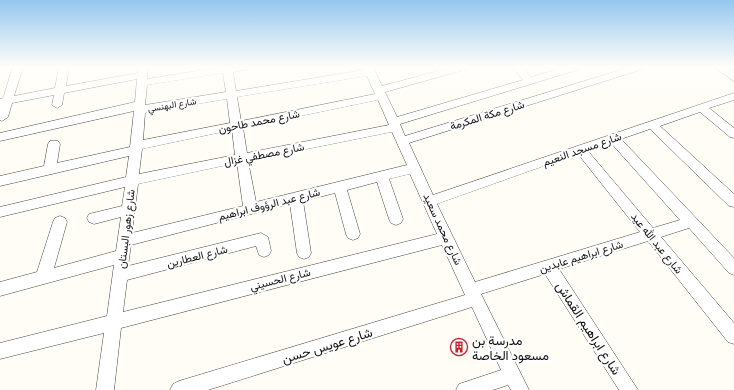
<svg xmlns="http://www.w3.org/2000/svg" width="734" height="390" font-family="'IBM Plex Serif',Vazirmatn,serif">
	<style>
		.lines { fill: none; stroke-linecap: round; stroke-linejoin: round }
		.minor-casing { stroke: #444; stroke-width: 1 }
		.minor { fill: #fff; fill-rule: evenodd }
		.labels { text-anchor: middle; stroke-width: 4; stroke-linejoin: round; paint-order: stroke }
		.far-street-label { font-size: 9px; fill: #111; stroke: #fff }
		.street-label { font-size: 11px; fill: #111; stroke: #fff }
		.near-street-label { font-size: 13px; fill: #111; stroke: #fff }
		.near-poi-label { font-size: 13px; fill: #111; stroke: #fff; text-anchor: start }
	</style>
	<rect width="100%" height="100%" fill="#fffdf5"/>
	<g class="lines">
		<g class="minor-casing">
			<g id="minor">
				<path d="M13,67H23L14,96L55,88L59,67H69L66,86L138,73V67H148L147,79L222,67H251L249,69L233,72L236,91L364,70L363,67H373L382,86L453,67H469L467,69L385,92L397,117L523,80L512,67H522L531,77L566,67H582L580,69L400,124L405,136L630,67H645L643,69L409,143L433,195L734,93V100L709,108L734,128V138L730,137L700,112L660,126L734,194V207L729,206L650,129L621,139L734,258V275L729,273L689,228L661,237L734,323V344L728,342L648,241L559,269L638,390H619L545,274L481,294L529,390H511L508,385L493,390H456L459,384L501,370L472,307L208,390H170L173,384L179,381L465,295L442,245L121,328L114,390H96L104,333L0,359V343L107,316L114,265L0,296V282L37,272L53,222L55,218L60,216L65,218L67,222L54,268L116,251L121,217L94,224L89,222L87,218L89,214L122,206L125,187L0,217V207L126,177L129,156L0,186V176L44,166L48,144L50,141H58L60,144L57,163L130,147L134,111L0,141V133L135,102L137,79L64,93L62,105L57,108L52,105L54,95L12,103L8,117L2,121L0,120V99L3,98ZM223,73L226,92L145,105L147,85ZM367,76L375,94L241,121L237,97ZM227,99L230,123L143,140L145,113ZM378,100L389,125L247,153L243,128ZM232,130L235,155L139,174L142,149ZM392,132L407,165L256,202L248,161ZM611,143L680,220L653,228L588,151ZM578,154L640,232L475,282L437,204ZM237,163L243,206L132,233L138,184ZM410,174L437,234L123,312L127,280L256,246L259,255L264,257L269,255L271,251L268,237L261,233L128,266L131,245L290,204L297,253L299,257L304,259L309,257L311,253L303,201L335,193L346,234L348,238L353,240L358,238L360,234L347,190L377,182L389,219L391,223L396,225L401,223L403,219L389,179Z"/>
				<polygon points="714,67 725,67 734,73 734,81"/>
			</g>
		</g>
		<use href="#minor" class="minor"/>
	</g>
	<linearGradient id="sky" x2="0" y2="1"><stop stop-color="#95c6ee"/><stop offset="0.55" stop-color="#fffefa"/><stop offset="1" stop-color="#fffefa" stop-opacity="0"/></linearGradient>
	<rect width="734" height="122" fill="url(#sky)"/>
	<defs>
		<g id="building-ring" transform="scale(0.9)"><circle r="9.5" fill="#fff" stroke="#c4262e" stroke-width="1.5"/><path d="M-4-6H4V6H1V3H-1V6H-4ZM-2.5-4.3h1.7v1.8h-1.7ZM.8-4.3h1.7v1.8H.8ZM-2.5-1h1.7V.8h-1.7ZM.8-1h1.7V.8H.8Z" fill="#c4262e"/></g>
	</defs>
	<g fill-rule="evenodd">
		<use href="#building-ring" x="459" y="347"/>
	</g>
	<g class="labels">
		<g class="far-street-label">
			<text transform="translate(172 105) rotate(-9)" y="3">شارع البهنسي</text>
		</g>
		<g class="street-label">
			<text transform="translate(487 115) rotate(-17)" y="4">شارع مكة المكرمة</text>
			<text transform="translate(259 121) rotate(-11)" y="4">شارع محمد طاحون</text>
			<text transform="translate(582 149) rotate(-19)" y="4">شارع مسجد النعيم</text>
			<text transform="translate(264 154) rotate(-11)" y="4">شارع مصطفي غزال</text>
			<text transform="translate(269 204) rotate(-14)" y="4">شارع عبد الرؤوف ابراهيم</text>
			<text transform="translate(126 229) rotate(-83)" y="4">شارع زهور البستان</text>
			<text transform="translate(443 229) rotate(65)" y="4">شارع محمد سعيد</text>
			<text transform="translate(657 243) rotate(51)" y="4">شارع عبد الله عيد</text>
			<text transform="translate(197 256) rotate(-14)" y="4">شارع العطارين</text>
			<text transform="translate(581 256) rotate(-17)" y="4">شارع ابراهيم عابدين</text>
			<text transform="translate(280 279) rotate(-14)" y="4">شارع الحسيني</text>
		</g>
		<g class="near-street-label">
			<text transform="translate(589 328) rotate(57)" y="5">شارع ابراهيم القماش</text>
			<text transform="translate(327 345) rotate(-17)" y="5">شارع عويس حسن</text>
		</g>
		<g class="near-poi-label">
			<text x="472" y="345">مدرسة بن<tspan x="472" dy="15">مسعود الخاصة</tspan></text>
		</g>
	</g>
</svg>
